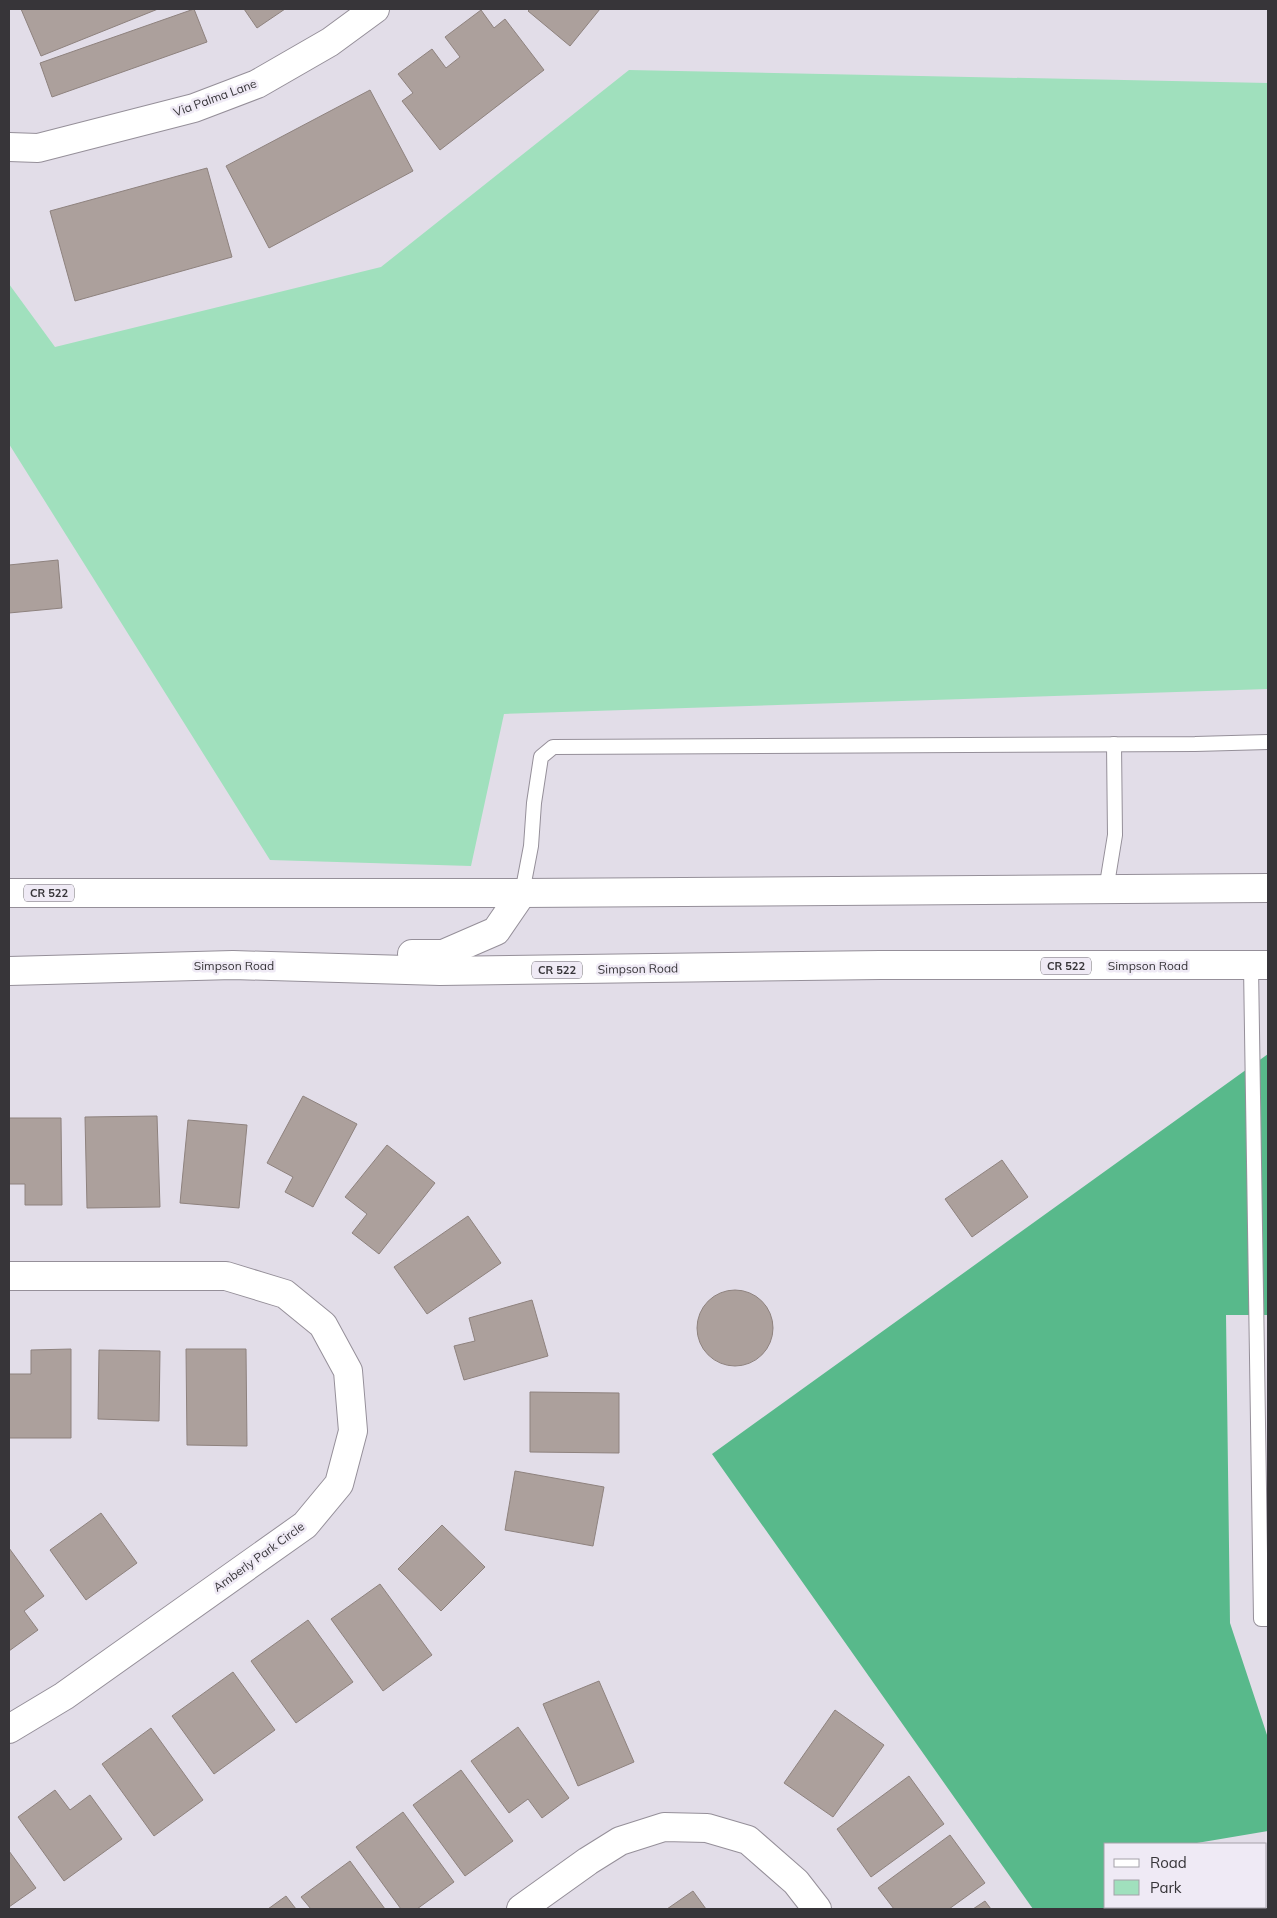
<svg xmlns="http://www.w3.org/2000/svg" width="1277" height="1918" font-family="Mulish,sans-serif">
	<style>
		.green { fill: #a0e0bd }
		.forest { fill: #58b98b }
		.building { fill: #aca09c; stroke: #8e827e }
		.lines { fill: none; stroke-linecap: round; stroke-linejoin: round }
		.service-casing { stroke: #958f99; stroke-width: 16 }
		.minor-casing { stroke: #958f99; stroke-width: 30 }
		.primary-casing { stroke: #958f99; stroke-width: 30 }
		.service { stroke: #fff; stroke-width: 14 }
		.minor { stroke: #fff; stroke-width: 28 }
		.primary { stroke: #fff; stroke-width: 28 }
		.labels { text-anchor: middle; stroke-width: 5; stroke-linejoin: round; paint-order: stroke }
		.shield { fill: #efeaf5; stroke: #6e6b71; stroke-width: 1 }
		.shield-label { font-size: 11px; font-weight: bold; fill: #373539 }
		.street-label { font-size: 12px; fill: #373539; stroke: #efeaf5 }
	</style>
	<rect width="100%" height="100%" fill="#e2dde8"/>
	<polygon class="green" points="629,70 1268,83 1268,689 504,714 471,866 270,860 9,444 9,284 55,347 381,267"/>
	<polygon class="forest" points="1268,1054 1268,1315 1226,1315 1230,1623 1268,1738 1268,1831 1191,1844 1106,1844 1106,1907 1162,1907 1162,1909 1033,1909 712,1454"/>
	<g class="building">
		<polygon points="21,9 158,9 41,56"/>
		<polygon points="194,9 207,42 52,97 40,63"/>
		<polygon points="244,9 285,9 257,28"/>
		<polygon points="530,9 600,9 570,46 528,11"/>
		<polygon points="481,10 494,28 505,19 544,70 440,150 402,101 413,93 398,74 432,49 446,68 460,57 445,37"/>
		<polygon points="370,90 413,171 269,248 226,166"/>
		<polygon points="207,168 232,257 75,301 50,211"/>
		<polygon points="58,560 62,608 9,613 9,565"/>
		<polygon points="303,1096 357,1124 313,1207 285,1192 293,1177 267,1163"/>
		<polygon points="157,1116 160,1207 87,1208 85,1117"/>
		<polygon points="9,1118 61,1118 62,1205 25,1205 25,1184 9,1184"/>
		<polygon points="188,1120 247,1125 239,1208 180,1203"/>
		<polygon points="387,1145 435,1183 379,1254 352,1233 367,1214 345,1197"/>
		<polygon points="1002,1160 1028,1197 972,1237 945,1199"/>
		<polygon points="468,1216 501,1263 427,1314 394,1267"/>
		<circle cx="735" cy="1328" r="38"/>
		<polygon points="532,1300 548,1356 464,1380 454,1346 475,1341 469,1318"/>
		<polygon points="71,1349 71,1438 9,1438 9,1374 31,1374 31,1350"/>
		<polygon points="186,1349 246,1349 247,1446 187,1445"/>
		<polygon points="99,1350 160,1351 159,1421 98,1419"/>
		<polygon points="530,1392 619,1393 619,1453 530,1452"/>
		<polygon points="515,1471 604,1487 593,1546 505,1530"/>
		<polygon points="101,1513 137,1563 86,1600 50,1550"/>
		<polygon points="442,1525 485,1567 441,1611 398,1569"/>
		<polygon points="9,1548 44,1596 24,1611 38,1630 9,1651"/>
		<polygon points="380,1584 432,1655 383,1691 331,1619"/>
		<polygon points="308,1620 353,1682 296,1723 251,1661"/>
		<polygon points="233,1672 275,1730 214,1774 172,1716"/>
		<polygon points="599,1681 634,1762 578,1786 543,1704"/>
		<polygon points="835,1710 884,1745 833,1817 784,1783"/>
		<polygon points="518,1727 569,1798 542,1818 528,1799 509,1813 471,1761"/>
		<polygon points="151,1728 203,1800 154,1836 102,1764"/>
		<polygon points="461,1770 513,1841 465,1876 413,1805"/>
		<polygon points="909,1776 944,1824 871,1877 837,1829"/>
		<polygon points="55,1790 70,1810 90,1795 122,1839 64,1881 18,1817"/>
		<polygon points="403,1812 454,1882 417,1909 401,1909 356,1847"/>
		<polygon points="950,1835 985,1883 949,1909 894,1909 878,1888"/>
		<polygon points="9,1851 36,1888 9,1907"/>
		<polygon points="350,1861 385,1909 311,1909 301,1897"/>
		<polygon points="693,1891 706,1909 667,1909"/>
		<polygon points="286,1896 296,1909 268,1909"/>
		<polygon points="985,1901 991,1909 973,1909"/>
	</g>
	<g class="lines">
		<g class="service-casing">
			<g id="service">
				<polyline points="1106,890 1115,835 1114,744"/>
				<polyline points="522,893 531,846 534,803 541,757 553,747 1195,744 1268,742"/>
				<polyline points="1251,966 1261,1619 1268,1619"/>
			</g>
		</g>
		<g class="minor-casing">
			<g id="minor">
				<polyline points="9,147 38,148 194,108 257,84 330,42 375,9"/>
				<polyline points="9,1276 226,1276 285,1294 323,1325 348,1371 353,1431 339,1484 305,1525 64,1696 9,1729"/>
				<polyline points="521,1909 588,1861 620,1841 664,1827 707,1828 748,1840 796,1882 817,1909"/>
			</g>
		</g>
		<g class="primary-casing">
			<g id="primary">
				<polyline points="9,893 522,893 1268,888"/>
				<polyline points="412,954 443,954 496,931 522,893"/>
				<polyline points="9,971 233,965 440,971 880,965 1268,965"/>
			</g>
		</g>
		<use href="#service" class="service"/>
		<use href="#minor" class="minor"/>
		<use href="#primary" class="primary"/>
	</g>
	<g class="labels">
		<g class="shield">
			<rect x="24" y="884.5" width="50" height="17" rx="4"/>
			<rect x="1041" y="957.5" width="50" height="17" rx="4"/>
			<rect x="532" y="961.5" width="50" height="17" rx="4"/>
		</g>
		<g class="shield-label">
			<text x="49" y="897">CR 522</text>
			<text x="1066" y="970">CR 522</text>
			<text x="557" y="974">CR 522</text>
		</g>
		<g class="street-label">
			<text transform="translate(215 98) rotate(-20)" y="4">Via Palma Lane</text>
			<text x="234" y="970">Simpson Road</text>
			<text x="1148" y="970">Simpson Road</text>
			<text transform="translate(638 969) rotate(-1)" y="4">Simpson Road</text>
			<text transform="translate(259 1557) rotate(-36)" y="4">Amberly Park Circle</text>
		</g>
	</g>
	<rect width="1277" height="1918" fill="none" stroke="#373539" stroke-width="20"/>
	<rect x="1104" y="1843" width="162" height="65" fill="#efeaf5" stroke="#a5a2aa"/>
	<rect x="1114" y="1859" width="25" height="8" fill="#ffffff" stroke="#a5a2aa"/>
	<text x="1150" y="1868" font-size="15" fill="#373539">Road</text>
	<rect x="1114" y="1880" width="25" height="15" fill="#a0e0bd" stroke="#a5a2aa"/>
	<text x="1150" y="1893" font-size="15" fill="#373539">Park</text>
</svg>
